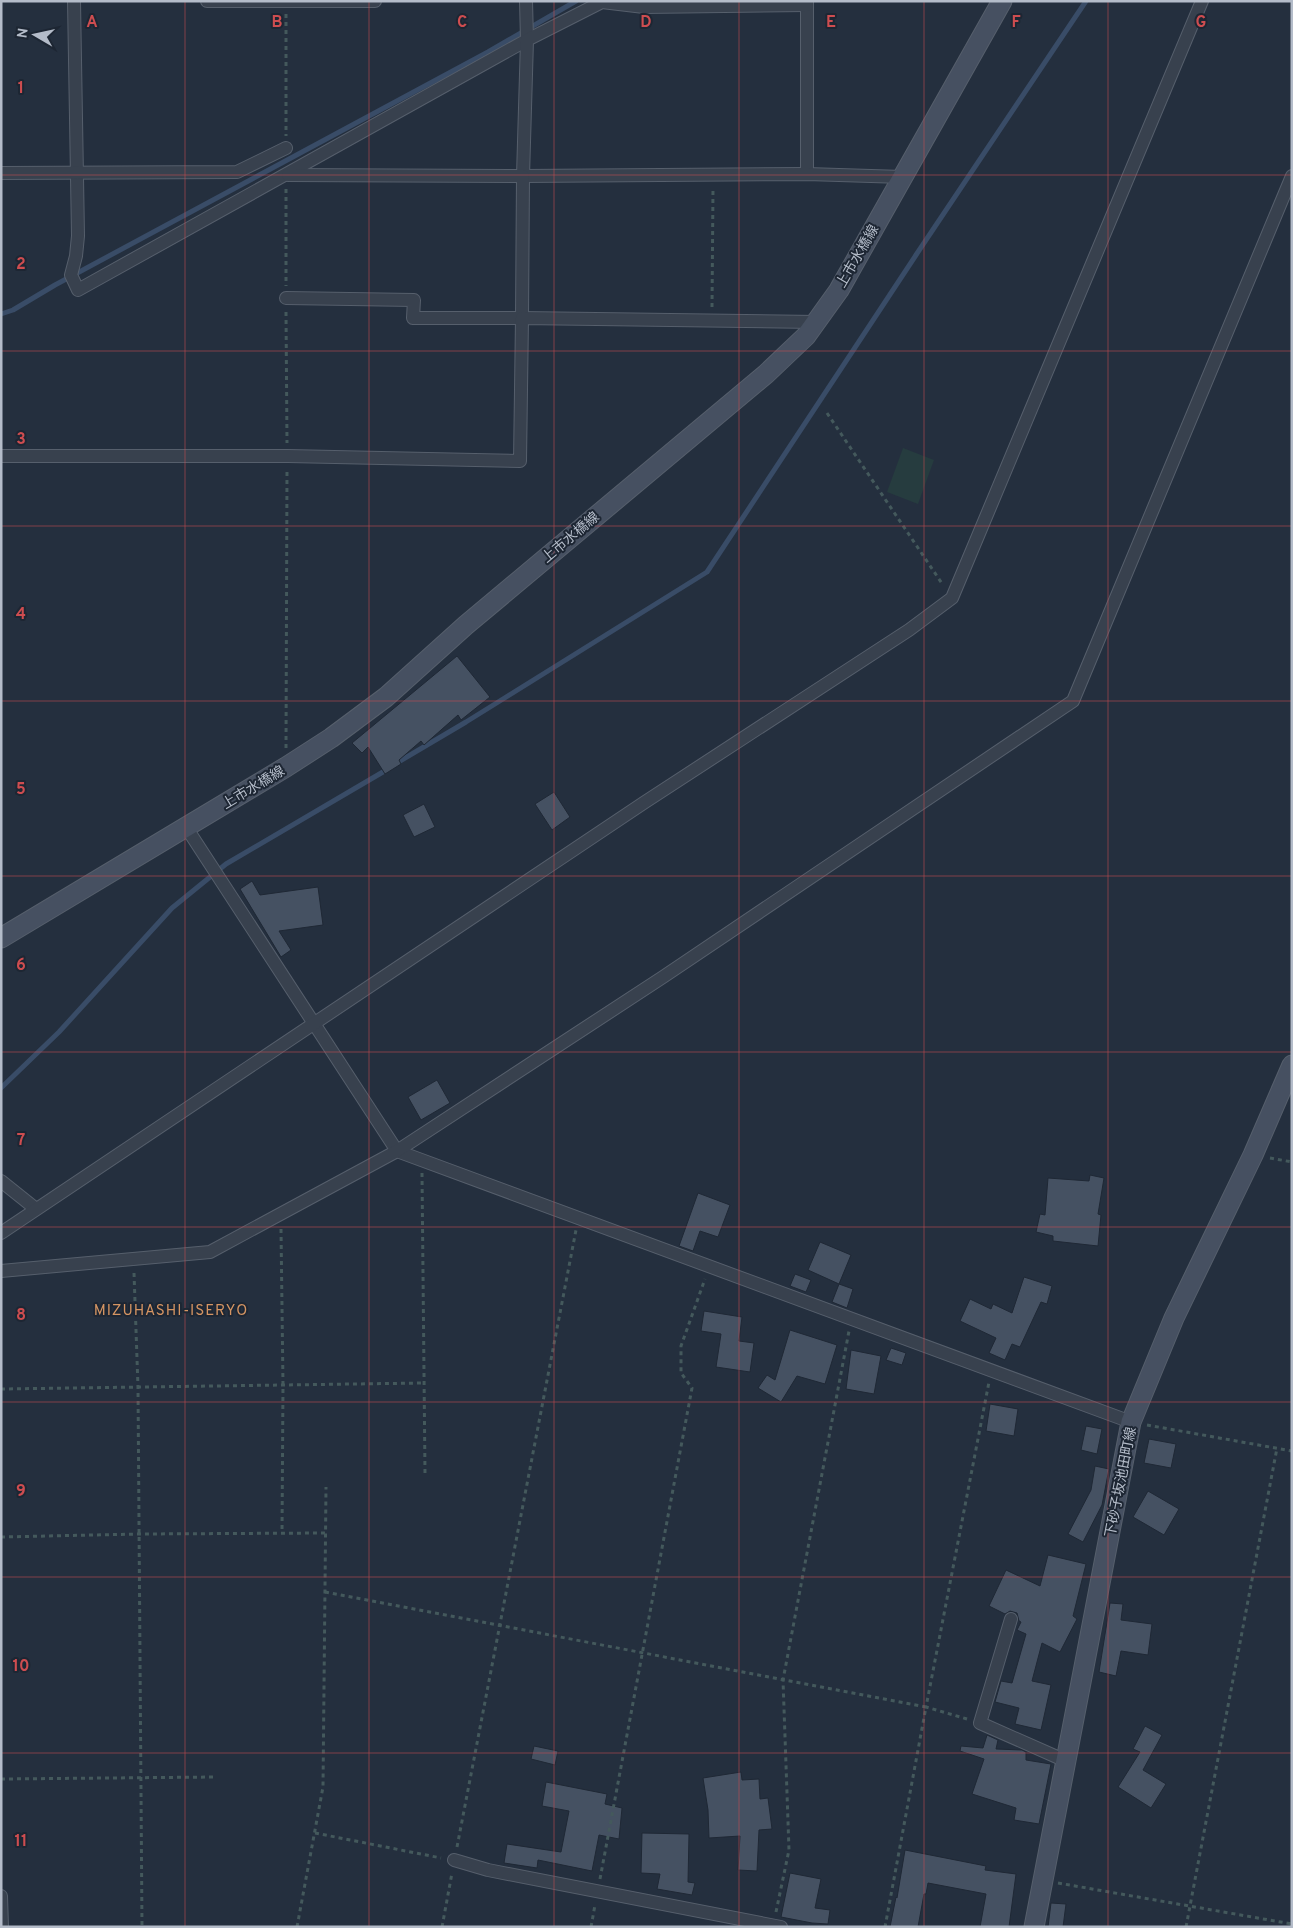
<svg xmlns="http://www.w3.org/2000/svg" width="1293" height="1928" font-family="Overpass,'Noto Sans JP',sans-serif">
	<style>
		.green { fill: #263c3f }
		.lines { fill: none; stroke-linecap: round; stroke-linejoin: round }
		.stream { stroke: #394c67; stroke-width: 5 }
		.building { fill: #455162; stroke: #1f2835 }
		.minor-casing { stroke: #565f6c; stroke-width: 14 }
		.secondary-casing { stroke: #565f6c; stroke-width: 21 }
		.path { stroke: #44595c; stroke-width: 3; stroke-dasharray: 4 4; stroke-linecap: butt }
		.minor { stroke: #38414e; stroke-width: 12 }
		.secondary { stroke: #465061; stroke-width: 19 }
		.grid { fill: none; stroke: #ce4d50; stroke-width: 1; stroke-opacity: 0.55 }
		.labels { text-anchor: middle; stroke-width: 4; stroke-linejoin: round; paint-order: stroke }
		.street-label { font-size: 14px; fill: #b4bcc9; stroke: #1d2633 }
		.neighbourhood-label { font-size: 15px; letter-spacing: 1px; fill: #d59563; stroke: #1d2633 }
		.grid-label { font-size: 16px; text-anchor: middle; font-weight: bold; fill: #ce4d50; stroke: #1d2633; stroke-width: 4; stroke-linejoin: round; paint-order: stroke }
	</style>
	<rect width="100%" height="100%" fill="#242f3e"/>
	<polygon class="green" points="903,448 934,460 918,504 887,492"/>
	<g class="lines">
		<g class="stream">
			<polyline points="1,314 13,310 55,285 488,52 576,1"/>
			<polyline points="395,764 466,722 707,572 916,255 1086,1"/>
			<polyline points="1,1088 59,1032 172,908 226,864 388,769"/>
		</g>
	</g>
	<g class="building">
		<polygon points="457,656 490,697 461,720 458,715 424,745 421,741 399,760 401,764 385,774 368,747 362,753 352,743"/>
		<polygon points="554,792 570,817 552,830 535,804"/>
		<polygon points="424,804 435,827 414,837 403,815"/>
		<polygon points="252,881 260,895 318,887 323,925 279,931 291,950 281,957 240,889"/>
		<polygon points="437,1080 450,1103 421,1120 408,1097"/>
		<polygon points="1090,1175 1104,1178 1098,1214 1101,1215 1098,1246 1053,1241 1053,1236 1036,1232 1040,1214 1045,1215 1048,1178 1089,1181"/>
		<polygon points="698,1193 730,1205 718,1237 700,1231 693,1251 679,1246"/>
		<polygon points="820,1242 851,1255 839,1284 808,1270"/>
		<polygon points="795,1274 811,1280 806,1292 790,1286"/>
		<polygon points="1024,1277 1052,1286 1047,1304 1041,1302 1020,1347 1012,1344 1005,1360 989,1353 996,1338 960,1321 970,1299 991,1309 993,1304 1012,1313"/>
		<polygon points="839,1284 853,1289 847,1308 832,1302"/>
		<polygon points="704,1311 742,1317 739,1341 754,1343 750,1372 716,1367 721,1334 701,1331"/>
		<polygon points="790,1330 837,1345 825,1384 797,1376 781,1402 758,1388 767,1375 775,1380"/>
		<polygon points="891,1348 906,1353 902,1365 886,1360"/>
		<polygon points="851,1350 881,1356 874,1394 846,1389"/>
		<polygon points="990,1404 1018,1409 1014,1436 986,1431"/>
		<polygon points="1086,1426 1102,1429 1097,1454 1081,1450"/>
		<polygon points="1149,1439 1176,1444 1171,1468 1144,1463"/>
		<polygon points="1095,1466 1109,1469 1102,1505 1083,1542 1068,1534 1091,1490"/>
		<polygon points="1148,1491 1179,1509 1164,1535 1133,1517"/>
		<polygon points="1048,1555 1086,1564 1073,1616 1077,1619 1060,1652 1042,1643 1032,1681 1051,1685 1041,1730 1015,1724 1019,1708 995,1702 1001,1681 1012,1683 1026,1634 1017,1630 1021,1622 1019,1621 1017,1613 1010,1611 1005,1614 989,1606 1006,1570 1040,1586"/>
		<polygon points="1110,1603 1123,1604 1121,1620 1152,1624 1148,1655 1121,1651 1116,1676 1099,1672"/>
		<polygon points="1145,1726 1162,1735 1143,1770 1166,1784 1151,1808 1118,1787 1140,1752 1133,1749"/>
		<polygon points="987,1735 998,1740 996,1749 1022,1750 1026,1752 1026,1760 1051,1764 1039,1824 1014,1820 1016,1808 972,1794 984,1759 960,1751 961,1746 983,1748"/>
		<polygon points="534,1746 558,1751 555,1765 531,1759"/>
		<polygon points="741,1772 742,1780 759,1779 760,1799 768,1798 772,1829 759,1830 757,1871 738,1870 740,1836 709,1838 708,1810 703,1778"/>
		<polygon points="546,1782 607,1794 605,1804 622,1808 619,1839 599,1835 592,1871 538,1860 537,1868 504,1863 507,1844 561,1852 569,1811 542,1806"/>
		<polygon points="642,1833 689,1834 688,1882 695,1883 692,1895 657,1889 660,1874 641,1873"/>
		<polygon points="905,1850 986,1866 985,1870 1016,1874 1009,1927 980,1927 986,1894 928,1883 926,1894 924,1894 918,1927 890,1927 896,1897 897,1898"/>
		<polygon points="790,1873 821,1879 815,1908 830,1910 828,1924 812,1923 781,1917"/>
		<polygon points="1051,1903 1066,1904 1063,1927 1048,1927"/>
	</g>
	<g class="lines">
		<g class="minor-casing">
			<g id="minor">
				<polyline points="74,1 78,236 76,256 71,275 78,290 527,40 526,1"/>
				<polyline points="207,1 375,1"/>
				<polyline points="807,1 807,174"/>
				<polyline points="807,5 644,7 602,2 527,40 523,176 807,174 903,177"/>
				<polyline points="1,173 237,172 286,148"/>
				<polyline points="286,298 414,300 413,318 522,318 523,176 288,175"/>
				<polyline points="1,456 288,456 520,461 522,318 816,322"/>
				<polyline points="186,827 397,1151 1131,1422"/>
				<polyline points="1,1181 36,1209"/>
				<polyline points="1,1233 645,802 909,630 952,598 1202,1"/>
				<polyline points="1,1271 210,1252 397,1151 663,977 1073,701 1292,176"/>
				<polyline points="1011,1619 980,1723 1066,1761"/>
				<polyline points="454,1860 488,1870 781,1927"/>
				<polyline points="1,1896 2,1927"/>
			</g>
		</g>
		<g class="secondary-casing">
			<g id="secondary">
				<polyline points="1,938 286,767 331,738 386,697 466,625 766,374 806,336 839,290 1002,1"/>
				<polyline points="1034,1927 1131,1422 1174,1318 1253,1155 1292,1065"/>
			</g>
		</g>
		<g class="path">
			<polyline points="286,14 286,136"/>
			<polyline points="286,189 286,286"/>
			<polyline points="712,307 713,189"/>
			<polyline points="286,312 287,443"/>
			<polyline points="827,413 943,585"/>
			<polyline points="286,748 287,469"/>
			<polyline points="1270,1158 1292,1162"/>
			<polyline points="422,1173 425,1473"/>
			<polyline points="281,1229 283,1385 282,1533"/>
			<polyline points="134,1273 138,1387 142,1927"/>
			<polyline points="1,1389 424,1383"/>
			<polyline points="1147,1425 1292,1451"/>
			<polyline points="1,1537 139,1534 326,1533"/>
			<polyline points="325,1592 926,1707 885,1927"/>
			<polyline points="967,1719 926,1707 989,1382"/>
			<polyline points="1,1779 216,1777"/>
			<polyline points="315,1833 441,1858"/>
			<polyline points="457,1847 576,1230"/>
			<polyline points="600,1879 692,1388 681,1373 681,1346 705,1279"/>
			<polyline points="1058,1883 1292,1924"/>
			<polyline points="776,1912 789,1850 783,1680 849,1331"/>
			<polyline points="297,1927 323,1787 326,1487"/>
			<polyline points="442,1927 452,1873"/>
			<polyline points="591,1927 595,1905"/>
			<polyline points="1186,1927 1277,1448"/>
		</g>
		<use href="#minor" class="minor"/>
		<use href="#secondary" class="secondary"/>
	</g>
	<path class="grid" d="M185,1V1927M369,1V1927M554,1V1927M739,1V1927M924,1V1927M1108,1V1927M1,175H1292M1,351H1292M1,526H1292M1,701H1292M1,876H1292M1,1052H1292M1,1227H1292M1,1402H1292M1,1577H1292M1,1753H1292"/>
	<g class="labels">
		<g class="street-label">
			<text transform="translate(857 256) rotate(-60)" y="5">上市水橋線</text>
			<text transform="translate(570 537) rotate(-40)" y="5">上市水橋線</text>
			<text transform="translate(253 787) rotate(-31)" y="5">上市水橋線</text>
			<text transform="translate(1120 1482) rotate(-79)" y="5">下砂子坂池田町線</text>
		</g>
		<g class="neighbourhood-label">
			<text x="171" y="1315">MIZUHASHI-ISERYO</text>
		</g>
	</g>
	<g class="grid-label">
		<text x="92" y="27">A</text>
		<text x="277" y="27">B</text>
		<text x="462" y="27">C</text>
		<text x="646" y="27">D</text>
		<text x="831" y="27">E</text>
		<text x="1016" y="27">F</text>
		<text x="1201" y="27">G</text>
		<text x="21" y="93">1</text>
		<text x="21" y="269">2</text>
		<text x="21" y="444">3</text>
		<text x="21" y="619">4</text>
		<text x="21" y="794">5</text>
		<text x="21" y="970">6</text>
		<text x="21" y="1145">7</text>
		<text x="21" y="1320">8</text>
		<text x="21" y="1496">9</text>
		<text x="21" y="1671">10</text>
		<text x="21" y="1846">11</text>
	</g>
	<rect width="1293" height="1928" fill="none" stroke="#b4bcc9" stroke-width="5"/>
	<g transform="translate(35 35) rotate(279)" stroke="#1d2633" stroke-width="4" paint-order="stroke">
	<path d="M0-4L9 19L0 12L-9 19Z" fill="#b4bcc9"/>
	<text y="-8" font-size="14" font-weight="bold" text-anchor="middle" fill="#b4bcc9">N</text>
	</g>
</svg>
